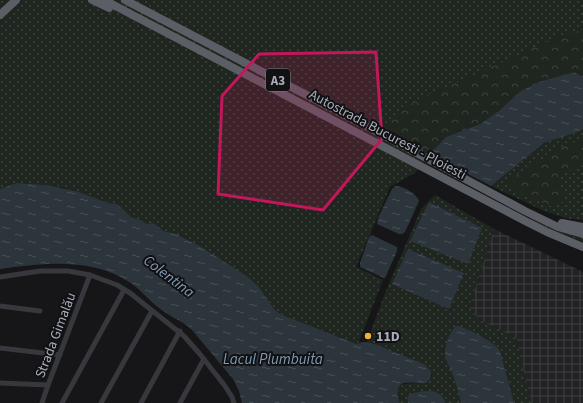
<svg xmlns="http://www.w3.org/2000/svg" width="583" height="403" font-family="'Source Sans 3',sans-serif">
	<style>
		.industrial { fill: url(#industrial-grid) }
		.grass { fill: url(#grass-dots) }
		.forest { fill: url(#forest-crowns) }
		.water { fill: url(#water-ripples) }
		.lines { fill: none; stroke-linecap: round; stroke-linejoin: round }
		.minor { stroke: #37383d; stroke-width: 5 }
		.trunk { stroke: #5b5e65; stroke-width: 8 }
		.marked { fill: #c2185b; fill-opacity: 0.2; stroke: #c2185b; stroke-width: 3; stroke-linejoin: round }
		.poi-dot { fill: #f2b134; stroke: #111113; stroke-width: 1.5 }
		.labels { text-anchor: middle; stroke-width: 4; stroke-linejoin: round; paint-order: stroke }
		.shield { fill: #111113; stroke: #7b7e86; stroke-width: 1 }
		.shield-label { font-size: 13px; font-weight: bold; fill: #a8adb8 }
		.street-label { font-size: 14px; fill: #a8adb8; stroke: #111113 }
		.poi-label { font-size: 14px; font-weight: bold; fill: #a8adb8; stroke: #111113; text-anchor: start }
		.water-label { font-size: 15px; font-style: italic; fill: #7f9bb3; stroke: #111113 }
	</style>
	<defs>
		<pattern id="industrial-grid" width="8" height="8" patternUnits="userSpaceOnUse"><rect width="8" height="8" fill="#222225"/><path d="M0 4h8M4 0v8" fill="none" stroke="#3f3f43"/></pattern>
		<pattern id="grass-dots" width="8" height="8" patternUnits="userSpaceOnUse"><rect width="8" height="8" fill="#1e261f"/><path d="M2 2h.1M6 6h.1" fill="none" stroke="#3c433d" stroke-width="1.8" stroke-linecap="round"/></pattern>
		<pattern id="forest-crowns" width="20" height="18" patternUnits="userSpaceOnUse"><rect width="20" height="18" fill="#1e261f"/><path d="M2 6a3 3 0 1 1 6 0M12 15a3 3 0 1 1 6 0" fill="none" stroke="#3c433d"/></pattern>
		<pattern id="water-ripples" width="26" height="14" patternUnits="userSpaceOnUse"><rect width="26" height="14" fill="#2c353c"/><path d="M2 4q2-2 4 0t4 0M15 11q2-2 4 0t4 0" fill="none" stroke="#485056"/></pattern>
	</defs>
	<rect width="100%" height="100%" fill="#161618"/>
	<polygon class="industrial" points="494,229 583,272 583,403 531,403 516,338 479,320 469,307"/>
	<g class="grass">
		<polygon points="0,0 583,0 583,80 582,77 446,137 430,154 415,173 390,187 356,267 383,280 358,344 280,314 274,309 259,287 247,276 198,245 176,234 164,231 158,226 152,223 147,224 141,220 131,217 121,207 117,204 108,203 79,192 56,186 48,185 16,183 0,189"/>
		<polygon points="583,129 583,220 565,218 544,211 491,186 544,143 559,138 575,133"/>
		<path d="M435,195L494,229L469,307L479,320L516,338L531,403H400L398,391L399,387C410,378 427,390 432,375L374,344L367,342L385,293L421,209Z"/>
		<polygon points="531,218 583,237 583,242 553,230 530,220"/>
	</g>
	<g class="forest">
		<polygon points="583,29 583,80 582,77 521,91 499,111 480,124 446,137 430,154 382,126 418,99 481,72 552,39"/>
		<polygon points="583,139 583,166 565,172 558,180 563,195 563,203 553,207 516,192 507,182 538,160 543,159 550,155 552,150"/>
	</g>
	<g class="water">
		<polygon points="574,72 582,77 583,80 583,129 575,133 559,138 544,143 491,186 430,154 446,137 480,124 499,111 521,91 539,82"/>
		<path d="M16,183L48,185L79,192L108,203L117,204L121,207L131,217L141,220L147,224L152,223L155,224L164,231L176,234L198,245L247,276L259,287L274,309L280,314L357,344C364,341 367,342 374,344L424,364L431,371C433,394 406,375 399,387C396,391 399,399 400,403H242L239,391L233,379L192,330C183,321 170,317 159,308C148,300 141,289 129,282C92,257 42,263 0,269V189Z"/>
		<path d="M395,186C403,186 416,193 419,201L405,232L402,234H399L377,224L378,218L392,189Z"/>
		<polygon points="429,202 482,228 468,264 410,241"/>
		<polygon points="372,235 397,247 397,251 386,276 384,278 360,267 360,263 369,237"/>
		<polygon points="408,249 464,273 449,309 392,284"/>
		<path d="M458,326C470,330 494,341 500,351L514,403H461C459,393 456,383 452,373C450,367 445,360 445,353C445,344 449,334 455,327Z"/>
		<path d="M431,391C438,392 444,396 445,403H408C408,401 407,398 408,396C411,392 426,391 431,391Z"/>
	</g>
	<g class="lines">
		<g class="minor">
			<polyline points="0,277 40,271 68,271 90,275 117,285 130,293 184,336 199,353 225,386 232,397 234,403"/>
			<polyline points="0,306 40,311"/>
			<polyline points="0,348 60,355"/>
			<polyline points="0,383 48,385"/>
			<polyline points="42,403 48,385 90,275"/>
			<polyline points="62,403 124,290"/>
			<polyline points="101,403 152,311"/>
			<polyline points="141,403 180,331"/>
			<polyline points="180,403 204,359"/>
		</g>
		<g class="trunk">
			<polyline points="92,0 109,8"/>
			<polyline points="104,0 527,222 547,232 583,247"/>
			<polyline points="125,0 385,136 525,211 558,227 583,234"/>
			<polyline points="0,15 16,0"/>
			<polyline points="562,223 583,227"/>
		</g>
	</g>
	<path class="marked" d="M376,52L382,139L323,210L218,194L222,96L259,54Z"/>
	<circle class="poi-dot" cx="368" cy="336" r="4"/>
	<g class="labels">
		<rect class="shield" x="266" y="69" width="24" height="22" rx="3"/>
		<g class="shield-label">
			<text x="278" y="85">A3</text>
		</g>
		<g class="street-label">
			<text transform="translate(388 134) rotate(28)" y="5">Autostrada Bucuresti - Ploiesti</text>
			<text transform="translate(55 335) rotate(-69)" y="5">Strada Gimalău</text>
		</g>
		<g class="poi-label">
			<text x="376" y="341">11D</text>
		</g>
		<g class="water-label">
			<text transform="translate(169 276) rotate(37)" y="5">Colentina</text>
			<text x="273" y="364">Lacul Plumbuita</text>
		</g>
	</g>
</svg>
